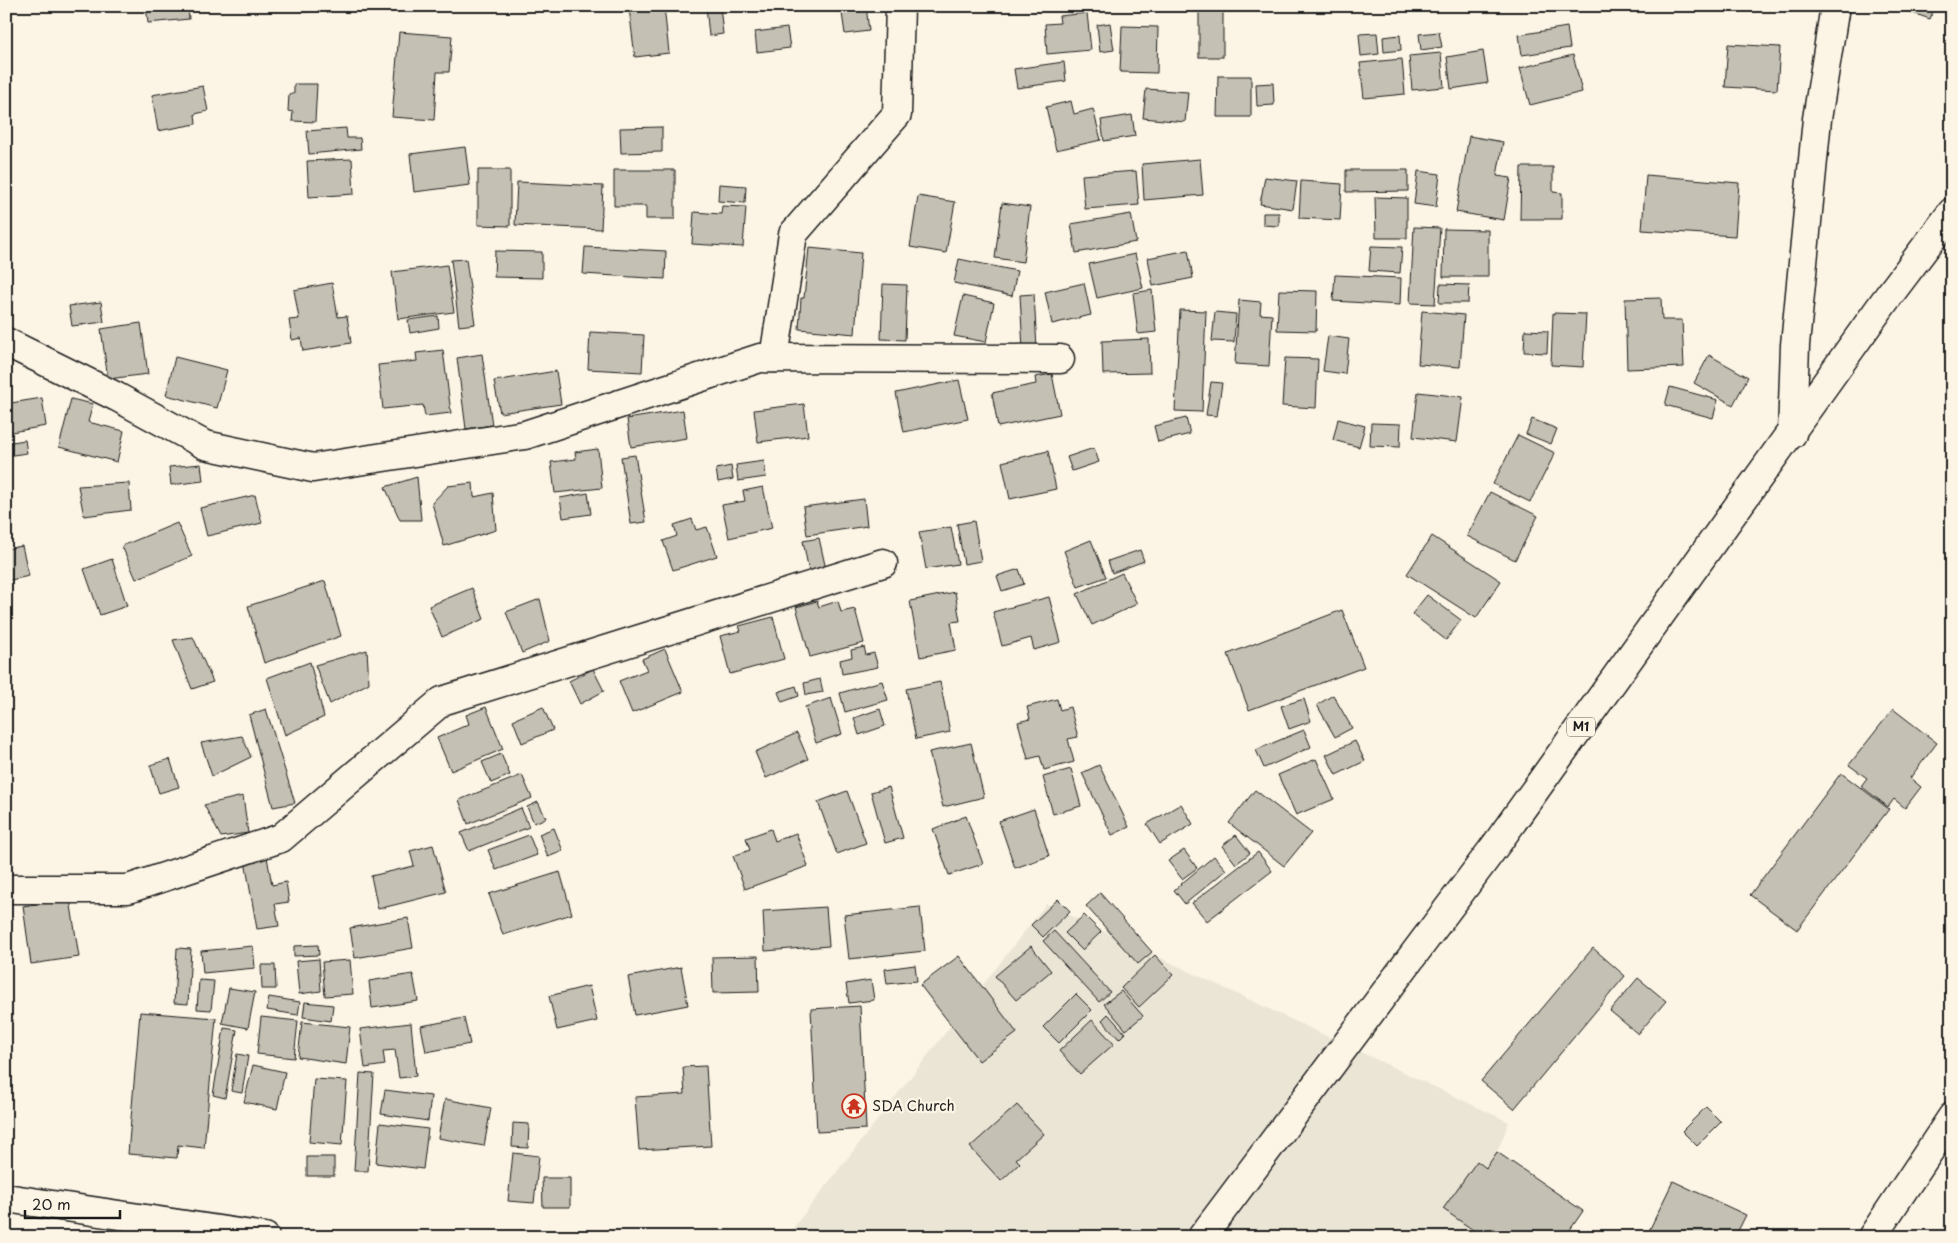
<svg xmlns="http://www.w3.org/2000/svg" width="1958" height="1243" font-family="'Playpen Sans',sans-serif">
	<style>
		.built { fill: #ebe5d6 }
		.building { fill: #c4c0b3; stroke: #1c1c1c }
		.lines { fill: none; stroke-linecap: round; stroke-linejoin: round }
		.minor-casing { stroke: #1c1c1c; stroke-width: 31 }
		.trunk-casing { stroke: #1c1c1c; stroke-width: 31 }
		.minor { stroke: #fcf5e5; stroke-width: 28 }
		.trunk { stroke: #fcf5e5; stroke-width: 28 }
		.labels { text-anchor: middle; stroke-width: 4.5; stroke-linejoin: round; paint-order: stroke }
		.shield { fill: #fcf5e5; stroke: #5f5d58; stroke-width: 1 }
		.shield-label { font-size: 12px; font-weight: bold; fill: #1c1c1c }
		.poi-label { font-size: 14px; fill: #1c1c1c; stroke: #fcf5e5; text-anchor: start }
	</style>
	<rect width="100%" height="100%" fill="#fcf5e5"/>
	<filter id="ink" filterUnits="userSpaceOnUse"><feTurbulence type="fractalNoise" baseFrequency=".02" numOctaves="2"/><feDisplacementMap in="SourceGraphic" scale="10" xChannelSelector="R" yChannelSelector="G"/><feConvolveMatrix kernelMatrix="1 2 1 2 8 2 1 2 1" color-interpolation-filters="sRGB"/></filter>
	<g filter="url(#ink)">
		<polygon class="built" points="1046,904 1509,1122 1463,1237 786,1237"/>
		<g class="building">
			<polygon points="146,6 188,6 189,19 148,23"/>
			<polygon points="301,6 374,6 374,8 302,12"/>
			<polygon points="649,6 664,6 669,53 635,57 629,8"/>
			<polygon points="706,6 720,6 723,34 709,36"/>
			<polygon points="841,6 866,6 869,31 845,34"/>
			<polygon points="1149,6 1180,6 1180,9 1149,12"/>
			<rect x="1199" y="6" width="24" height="51"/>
			<polygon points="1892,6 1935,6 1930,19"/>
			<polygon points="1087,13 1091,50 1047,54 1045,24 1060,23 1059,16"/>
			<polygon points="1110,23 1114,50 1100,52 1097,25"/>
			<polygon points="1122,26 1158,27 1157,73 1120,72"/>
			<polygon points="1567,27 1570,48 1522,55 1519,35"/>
			<polygon points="787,28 790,48 757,52 755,32"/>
			<polygon points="399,32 452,36 449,72 437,72 434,120 392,117"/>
			<polygon points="1439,32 1442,47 1421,50 1419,34"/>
			<polygon points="1377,33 1379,54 1361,56 1359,34"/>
			<polygon points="1400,35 1401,50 1384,52 1383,37"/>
			<polygon points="1728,44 1780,47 1777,90 1725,87"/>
			<polygon points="1483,51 1488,83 1451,89 1447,57"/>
			<polygon points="1441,53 1444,87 1412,90 1409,56"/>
			<polygon points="1573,55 1582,92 1530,105 1520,68"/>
			<polygon points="1402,59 1405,94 1364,98 1360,63"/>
			<polygon points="1064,62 1066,81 1017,88 1014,69"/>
			<polygon points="1218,76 1251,76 1251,117 1217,117"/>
			<polygon points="1273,83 1274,105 1257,106 1256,84"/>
			<polygon points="294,84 317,84 315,122 292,121 293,112 288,111 289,94 294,94"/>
			<polygon points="203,86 208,111 195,114 196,124 158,131 152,95"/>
			<polygon points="1146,89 1188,92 1185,122 1143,118"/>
			<polygon points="1071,101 1074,114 1093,109 1101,140 1056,150 1046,107"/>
			<polygon points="1132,115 1135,136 1104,141 1101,120"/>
			<polygon points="662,127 662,152 621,153 620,128"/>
			<polygon points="346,128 347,138 360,138 361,149 309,154 307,131"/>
			<polygon points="1469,136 1503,142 1497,176 1511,178 1504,220 1456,212"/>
			<polygon points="465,147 470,185 414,192 410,154"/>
			<polygon points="352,159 354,194 309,197 307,161"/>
			<polygon points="1200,159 1203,195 1144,200 1142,164"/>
			<polygon points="1521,167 1553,167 1553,192 1562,193 1562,219 1520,219"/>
			<polygon points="478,170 510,170 510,226 478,225"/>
			<polygon points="614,170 675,170 675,219 646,219 646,206 614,206"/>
			<polygon points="1346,170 1408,170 1408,191 1346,192"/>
			<polygon points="1136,171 1139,205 1085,209 1082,175"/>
			<polygon points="1418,171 1440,174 1436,207 1414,204"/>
			<polygon points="1646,175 1739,183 1735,236 1642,230"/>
			<polygon points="1265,177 1297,181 1293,209 1260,204"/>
			<polygon points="1301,181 1342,184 1340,220 1299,218"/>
			<polygon points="517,182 603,186 601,229 515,225"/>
			<polygon points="719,184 746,186 745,203 718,201"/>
			<polygon points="918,196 955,202 946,253 910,247"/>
			<polygon points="1375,197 1407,198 1407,238 1376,238"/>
			<polygon points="1002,203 1030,207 1023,262 995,258"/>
			<polygon points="722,206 746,207 743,247 692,244 694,212 721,214"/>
			<polygon points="1263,213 1279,213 1279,226 1263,225"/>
			<polygon points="1131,214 1136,242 1076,253 1071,224"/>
			<polygon points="1414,227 1440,228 1435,304 1410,303"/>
			<polygon points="1444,229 1488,230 1488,277 1443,277"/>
			<polygon points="1371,246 1402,247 1400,273 1369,271"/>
			<polygon points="585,247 666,251 665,279 583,274"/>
			<polygon points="809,248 861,253 855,334 799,329 801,298 804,298"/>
			<polygon points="1188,250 1193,278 1153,286 1148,258"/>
			<polygon points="495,251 542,252 542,278 494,277"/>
			<polygon points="1135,254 1143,288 1097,298 1089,264"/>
			<polygon points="466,259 475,324 459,326 451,260"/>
			<polygon points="959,259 1017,271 1012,296 954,283"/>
			<polygon points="447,265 454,312 398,319 392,272"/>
			<polygon points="1335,275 1401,278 1400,305 1333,301"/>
			<polygon points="332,283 338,317 347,316 351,343 303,351 301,338 292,340 289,320 299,319 294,290"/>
			<polygon points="1084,283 1091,315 1052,324 1045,292"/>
			<polygon points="883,284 907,285 905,340 881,339"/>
			<polygon points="1440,284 1469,285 1468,303 1439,303"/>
			<polygon points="1152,290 1156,332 1138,334 1133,293"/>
			<polygon points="1279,290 1317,291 1316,331 1277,330"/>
			<polygon points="1034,294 1037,349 1023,350 1020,295"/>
			<polygon points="963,296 994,303 986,342 954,336"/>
			<polygon points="1661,298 1662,320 1682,320 1684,367 1627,369 1625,299"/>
			<polygon points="1239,300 1261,302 1260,314 1272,315 1269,366 1235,364"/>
			<polygon points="101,302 104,322 72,326 69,306"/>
			<polygon points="1180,310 1206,311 1202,412 1175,411"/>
			<polygon points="1422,311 1464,315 1460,367 1418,364"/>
			<polygon points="1215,312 1236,314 1234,342 1212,341"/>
			<polygon points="1553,313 1586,314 1583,367 1551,365"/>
			<polygon points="438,316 439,328 410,333 408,320"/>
			<polygon points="141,323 148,374 108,379 101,329"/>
			<polygon points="1525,330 1548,331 1547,353 1524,352"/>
			<polygon points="590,332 644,335 642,372 588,369"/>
			<polygon points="1328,336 1349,339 1345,374 1323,371"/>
			<polygon points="1149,339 1150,373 1103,374 1102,341"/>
			<polygon points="443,350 451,413 425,416 423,405 383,409 378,365 417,361 416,353"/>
			<polygon points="482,354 492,425 466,429 457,358"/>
			<polygon points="1709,355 1748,377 1733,405 1694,383"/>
			<polygon points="175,357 227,370 217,408 166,395"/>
			<polygon points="1285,358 1318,359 1316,408 1282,406"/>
			<polygon points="556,371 561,404 500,413 494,381"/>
			<polygon points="1052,374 1060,414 998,427 992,393 1036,384 1035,377"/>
			<polygon points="959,380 968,419 904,432 896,393"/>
			<polygon points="1211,382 1222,383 1217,416 1206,415"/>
			<polygon points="1670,387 1718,400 1713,418 1665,405"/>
			<polygon points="6,390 9,390 11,403 42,398 46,426 6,433"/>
			<polygon points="1418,392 1463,397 1457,442 1413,437"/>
			<polygon points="71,399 93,404 88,422 124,431 117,462 59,447"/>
			<polygon points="804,404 808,436 758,442 754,410"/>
			<polygon points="683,410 687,438 631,447 627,419"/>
			<polygon points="1186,418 1190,434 1158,442 1154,426"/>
			<polygon points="1338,419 1365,426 1359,447 1333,440"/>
			<polygon points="1532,419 1557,429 1551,444 1526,434"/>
			<polygon points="1371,423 1401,424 1400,447 1370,446"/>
			<polygon points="1518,435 1555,453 1530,502 1493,484"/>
			<polygon points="25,440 27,453 6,456 6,443"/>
			<polygon points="1094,448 1099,462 1072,471 1067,457"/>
			<polygon points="598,449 602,488 555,493 551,462 576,459 575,452"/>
			<polygon points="1048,451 1056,489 1010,499 1002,462"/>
			<polygon points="635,455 646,522 631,524 621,457"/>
			<polygon points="764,461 766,477 738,481 736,465"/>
			<polygon points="201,464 203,481 171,485 169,467"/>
			<polygon points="731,466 733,479 718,482 716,469"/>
			<polygon points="417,477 421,520 400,520 385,487"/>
			<polygon points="129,483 131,510 84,516 78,486"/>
			<polygon points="473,483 474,497 493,493 496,530 444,546 432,503 448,486"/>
			<polygon points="763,487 772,528 729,538 722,505 745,501 743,491"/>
			<polygon points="1490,492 1538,516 1515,560 1467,536"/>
			<polygon points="588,493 591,514 563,518 560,498"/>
			<polygon points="255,495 262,523 207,536 200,508"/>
			<polygon points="864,499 867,526 807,535 803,507"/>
			<polygon points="692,519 696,530 707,527 717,556 673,570 663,541 677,536 674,525"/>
			<polygon points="974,521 981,561 964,564 957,524"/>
			<polygon points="177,523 192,556 136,579 122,546"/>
			<polygon points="951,527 958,564 926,569 919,532"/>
			<polygon points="1432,536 1501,581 1476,618 1407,574"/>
			<polygon points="819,538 827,574 810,577 803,541"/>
			<polygon points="1091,540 1106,577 1078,587 1064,551"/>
			<polygon points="22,546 29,576 6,581 6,549"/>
			<polygon points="1140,550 1144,561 1112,573 1108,561"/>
			<polygon points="112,559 127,606 100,615 84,569"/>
			<polygon points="1019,569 1024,584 1002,591 997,576"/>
			<polygon points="1122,573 1137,604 1092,625 1077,594"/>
			<polygon points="325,581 341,636 264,663 248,606"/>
			<polygon points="472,588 484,619 442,637 429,606"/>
			<polygon points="955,592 960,621 951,622 956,650 920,657 910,601"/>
			<polygon points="1427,595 1461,620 1446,640 1412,614"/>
			<polygon points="1049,597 1061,642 1034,650 1031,638 1002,646 993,612"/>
			<polygon points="540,599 550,641 522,653 506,612"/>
			<polygon points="817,601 819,607 838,601 841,612 855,609 864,643 810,657 796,607"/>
			<polygon points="1342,610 1364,667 1249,710 1228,654"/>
			<polygon points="773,617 784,659 730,674 720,636 741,631 739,626"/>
			<polygon points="193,637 213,682 192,689 173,640"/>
			<polygon points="864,647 866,655 874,653 878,667 842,674 840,660 852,657 851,650"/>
			<polygon points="665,649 683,692 632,713 619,681 647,670 642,659"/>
			<polygon points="367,650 369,683 330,704 315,665"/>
			<polygon points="310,662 324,717 285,735 267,678"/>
			<polygon points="593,669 604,691 580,704 569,681"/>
			<polygon points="820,679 823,692 806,695 804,683"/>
			<polygon points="882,681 888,700 845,712 840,693"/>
			<polygon points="940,682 950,732 916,739 906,689"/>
			<polygon points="796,686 799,696 782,702 778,692"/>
			<polygon points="1333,695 1352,728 1335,737 1317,705"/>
			<polygon points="831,698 842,734 816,743 805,707"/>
			<polygon points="1057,699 1060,710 1070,707 1078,737 1068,739 1074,762 1044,770 1040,756 1028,759 1018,722 1030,719 1027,707"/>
			<polygon points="1304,699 1311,721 1289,729 1281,706"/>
			<polygon points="486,707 503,749 451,771 437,738 469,724 466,715"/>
			<polygon points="543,707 553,730 522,743 513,720"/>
			<polygon points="266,709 295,803 273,807 249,715"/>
			<polygon points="880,709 885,726 859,735 854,718"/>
			<polygon points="1893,709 1937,743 1910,778 1921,787 1905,808 1894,799 1888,807 1861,786 1867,778 1849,765"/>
			<polygon points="1304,730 1311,747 1264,768 1256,750"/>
			<polygon points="797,733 808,759 766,778 755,752"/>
			<polygon points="242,736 251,757 212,776 201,743"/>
			<polygon points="1355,741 1365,761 1336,775 1326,755"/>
			<polygon points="971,743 984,797 943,807 929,752"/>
			<polygon points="501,754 510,775 491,783 482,762"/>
			<polygon points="170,759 179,787 159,793 150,765"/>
			<polygon points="1316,759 1334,799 1296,815 1278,775"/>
			<polygon points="1099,765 1129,827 1112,835 1082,773"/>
			<polygon points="1071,769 1081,806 1053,814 1043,777"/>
			<polygon points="1841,773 1889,809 1797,930 1750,895"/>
			<polygon points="522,775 532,798 468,824 459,800"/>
			<polygon points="889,787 903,838 885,843 871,792"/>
			<polygon points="1255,790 1311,833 1284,866 1229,823"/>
			<polygon points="847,791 866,843 837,854 818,802"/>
			<polygon points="243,796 248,833 221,837 204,805"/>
			<polygon points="538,802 546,818 534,823 527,807"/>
			<polygon points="1181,804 1193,824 1160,844 1147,824"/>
			<polygon points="521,808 529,827 469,851 461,833"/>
			<polygon points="1034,809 1049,856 1015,868 999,821"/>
			<polygon points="966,816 983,864 949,875 933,829"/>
			<polygon points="554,828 563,851 548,857 539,834"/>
			<polygon points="771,829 775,841 796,833 808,866 745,889 733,856 750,850 746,838"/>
			<polygon points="529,835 537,855 496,870 488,850"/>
			<polygon points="1236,835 1250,853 1236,864 1222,846"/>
			<polygon points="433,845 446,892 378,909 371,876 414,866 410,851"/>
			<polygon points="1184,850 1197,868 1182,879 1168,861"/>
			<polygon points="1258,852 1272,871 1207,921 1192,903"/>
			<polygon points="1214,856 1226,870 1185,904 1174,890"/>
			<polygon points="267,857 272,885 286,882 289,902 275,904 279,926 257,929 245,861"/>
			<polygon points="560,872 572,914 503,935 489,894"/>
			<polygon points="1100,893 1152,952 1138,964 1086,906"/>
			<polygon points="70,899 79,957 31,964 23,906"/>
			<polygon points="1058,899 1070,911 1043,937 1031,925"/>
			<polygon points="826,907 829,946 765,951 763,911"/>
			<polygon points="920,907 925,951 849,959 844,915"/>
			<polygon points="1084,915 1101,932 1082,950 1065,933"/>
			<polygon points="408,918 413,948 355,958 350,928"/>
			<polygon points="1054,931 1110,992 1099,1002 1043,941"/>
			<polygon points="318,945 319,955 294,956 294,946"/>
			<polygon points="253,946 255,968 203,973 201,951"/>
			<polygon points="1031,946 1051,971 1016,1000 995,976"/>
			<polygon points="177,948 191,949 188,1004 174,1003"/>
			<polygon points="1593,948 1625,976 1514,1109 1481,1081"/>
			<polygon points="1155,955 1173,975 1139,1007 1121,988"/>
			<polygon points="758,956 759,992 713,993 712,957"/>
			<polygon points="959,956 1017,1033 979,1061 920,985"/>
			<polygon points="319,959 321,991 299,994 296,961"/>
			<polygon points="350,960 353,994 325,996 322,962"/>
			<polygon points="261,965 275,965 276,989 262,989"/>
			<polygon points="915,965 917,981 887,984 885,969"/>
			<polygon points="681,967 688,1005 635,1015 628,977"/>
			<polygon points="413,974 418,1001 372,1008 369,981"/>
			<polygon points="1638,978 1666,1001 1638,1034 1610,1011"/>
			<polygon points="199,980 214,981 211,1010 197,1009"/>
			<polygon points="871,980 874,1000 849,1003 846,984"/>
			<polygon points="589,986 597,1021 557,1030 549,996"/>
			<polygon points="229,988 255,992 248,1028 222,1023"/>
			<polygon points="1121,991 1143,1016 1126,1030 1104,1004"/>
			<polygon points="1076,994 1092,1010 1059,1043 1043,1027"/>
			<polygon points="269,997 300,1002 298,1015 267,1010"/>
			<polygon points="305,1002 333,1005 331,1021 303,1017"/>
			<polygon points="860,1006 866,1129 817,1132 811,1009"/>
			<polygon points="140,1012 216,1018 204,1148 178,1145 177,1158 128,1154"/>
			<polygon points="1108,1014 1125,1033 1119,1039 1102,1020"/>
			<polygon points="261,1017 298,1021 294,1058 257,1054"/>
			<polygon points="464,1018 470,1044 426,1052 421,1026"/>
			<polygon points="1092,1020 1114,1044 1080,1074 1059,1051"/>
			<polygon points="302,1022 350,1027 346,1064 298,1057"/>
			<polygon points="411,1023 416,1076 399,1078 395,1050 383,1051 385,1065 365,1068 360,1029"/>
			<polygon points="224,1028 237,1030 225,1098 213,1095"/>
			<polygon points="237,1054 248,1056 242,1093 231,1091"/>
			<polygon points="253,1065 285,1072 277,1109 244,1102"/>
			<polygon points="706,1066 711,1146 639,1150 635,1097 685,1094 683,1067"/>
			<polygon points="360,1073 374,1074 368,1171 354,1171"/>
			<polygon points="314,1079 347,1081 342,1145 309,1142"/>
			<polygon points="385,1090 431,1096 428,1121 381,1114"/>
			<polygon points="445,1099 491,1108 484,1146 438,1138"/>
			<polygon points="1017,1105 1044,1134 1016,1159 1020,1163 1001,1181 970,1147"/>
			<polygon points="1706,1107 1721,1122 1697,1146 1682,1131"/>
			<polygon points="380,1123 428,1129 423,1169 376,1163"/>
			<polygon points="513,1123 529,1124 528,1148 512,1147"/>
			<polygon points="1497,1152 1583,1211 1565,1237 1483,1237 1443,1209 1477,1161 1486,1168"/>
			<polygon points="513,1153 539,1156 534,1203 508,1201"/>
			<rect x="307" y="1157" width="27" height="19"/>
			<polygon points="542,1178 570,1178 570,1207 543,1207"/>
			<polygon points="1673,1181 1746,1215 1735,1237 1646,1237"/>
		</g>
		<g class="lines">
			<g class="minor-casing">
				<g id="minor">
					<polyline points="6,342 117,397 205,445 313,468 525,435 760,358 1060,359"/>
					<polyline points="774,358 793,234 897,114 900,6"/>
					<polyline points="1792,434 1795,345 1817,119 1835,6"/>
					<polyline points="6,889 128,889 281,838 442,701 883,563"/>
					<polyline points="6,1198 265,1237"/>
					<polyline points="1872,1237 1952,1117"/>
				</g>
			</g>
			<g class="trunk-casing">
				<polyline id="trunk" points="1202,1237 1498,842 1884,302 1952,212"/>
			</g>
			<use href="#minor" class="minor"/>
			<use href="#trunk" class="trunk"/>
		</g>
	</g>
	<defs>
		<g id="temple-ring" transform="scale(1.25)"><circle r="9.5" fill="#fcf5e5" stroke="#c8321e" stroke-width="1.5"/><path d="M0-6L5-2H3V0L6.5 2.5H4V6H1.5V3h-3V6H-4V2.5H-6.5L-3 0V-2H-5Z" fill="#c8321e"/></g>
	</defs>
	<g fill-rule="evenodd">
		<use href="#temple-ring" x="854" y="1106"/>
	</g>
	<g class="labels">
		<rect class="shield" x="1567" y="717.5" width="28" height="19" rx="4"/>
		<g class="shield-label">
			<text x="1581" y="731">M1</text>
		</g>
		<g class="poi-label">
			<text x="872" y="1111">SDA Church</text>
		</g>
	</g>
	<rect width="1958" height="1243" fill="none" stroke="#fcf5e5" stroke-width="25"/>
	<rect x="12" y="12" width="1933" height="1218" fill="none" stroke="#1c1c1c" stroke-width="2" filter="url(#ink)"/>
	<path d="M25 1210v8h95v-8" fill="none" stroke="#1c1c1c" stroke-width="2.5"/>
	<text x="32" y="1210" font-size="15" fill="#1c1c1c" stroke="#fcf5e5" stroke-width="4" paint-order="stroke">20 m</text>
</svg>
